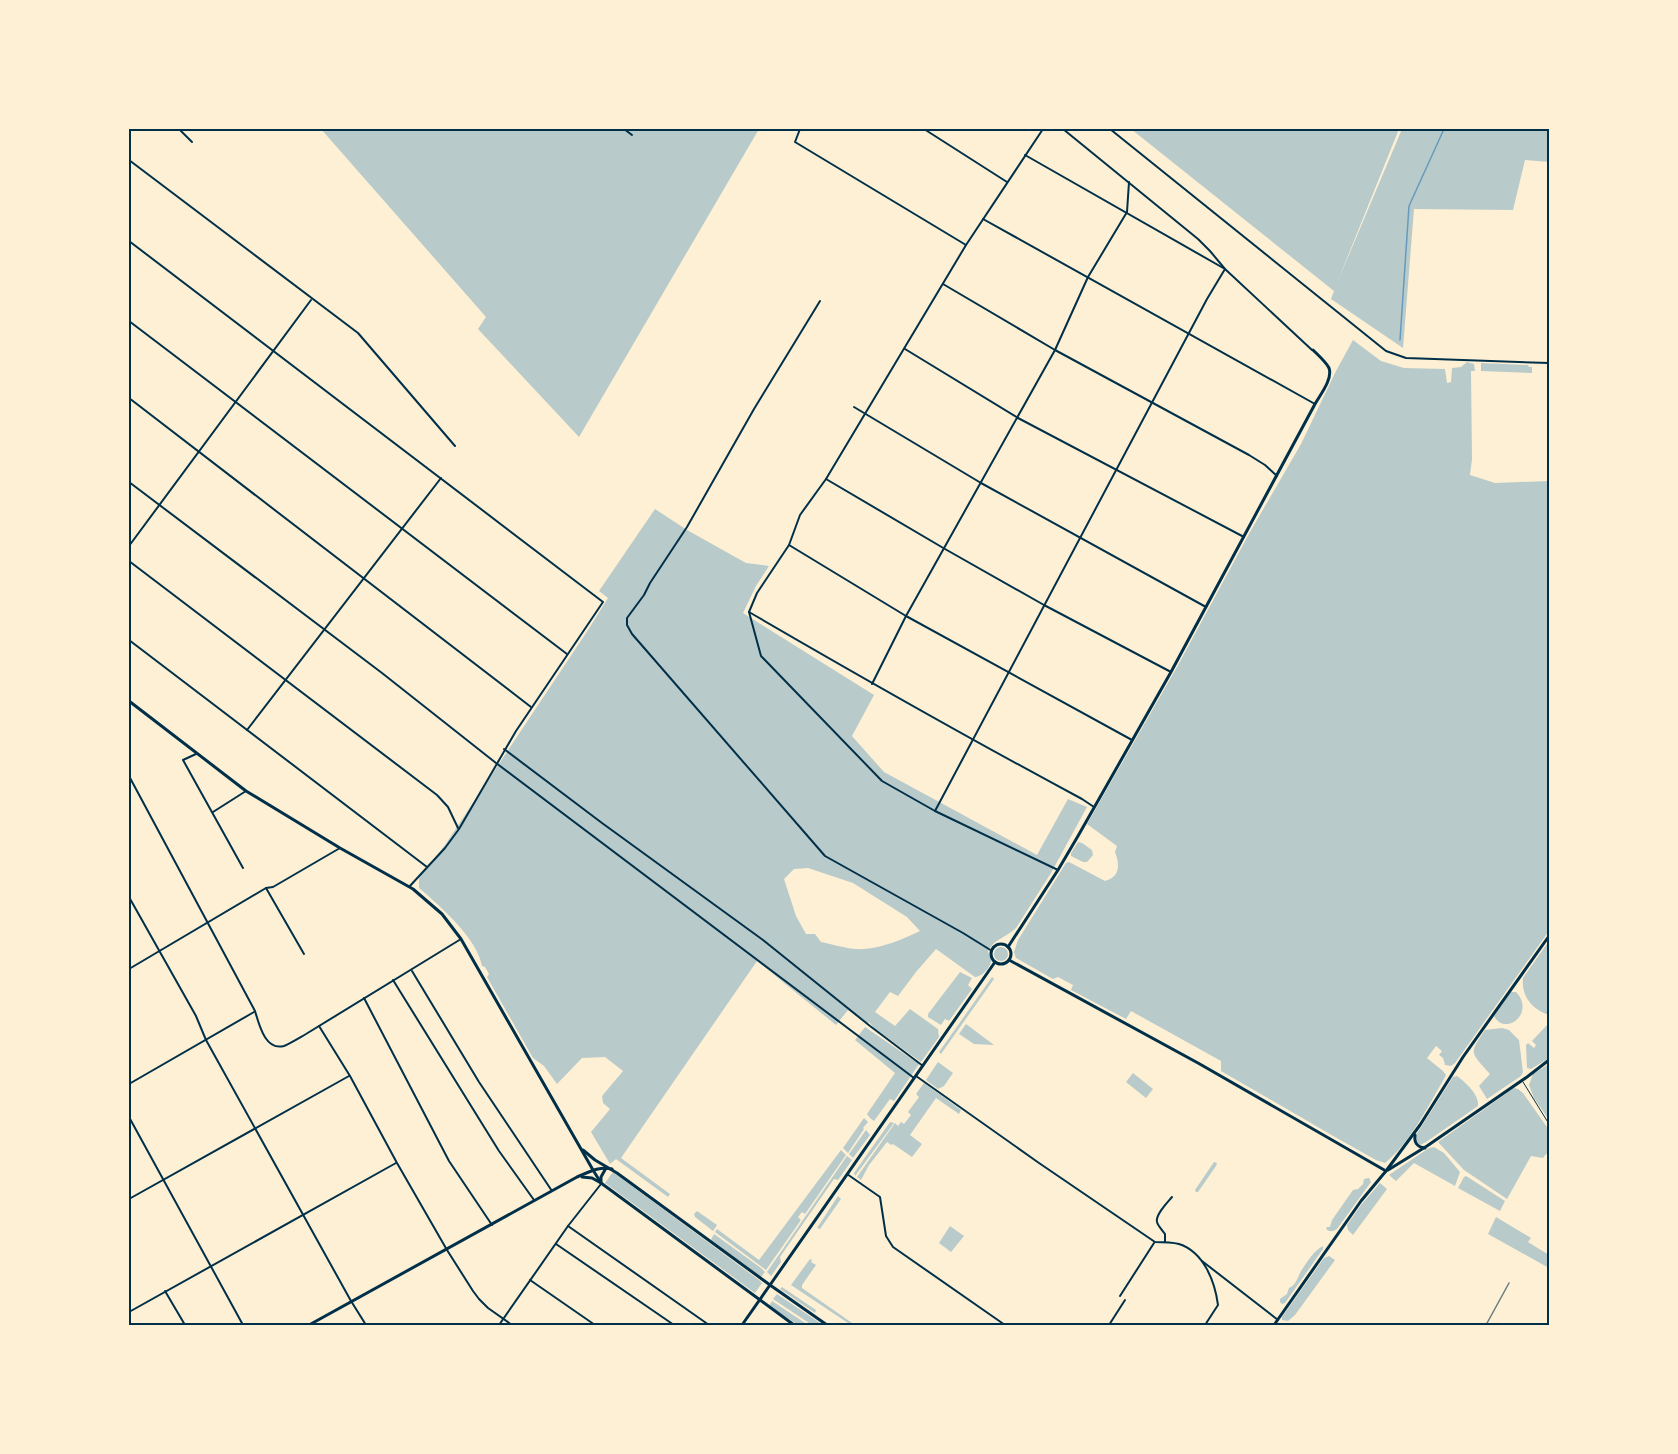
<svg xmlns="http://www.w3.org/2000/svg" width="1678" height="1454" font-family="'Work Sans',sans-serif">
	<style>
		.green { fill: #b9caca; fill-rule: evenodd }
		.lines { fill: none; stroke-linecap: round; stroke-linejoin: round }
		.stream { stroke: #669bbc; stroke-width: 1.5 }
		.service { stroke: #003049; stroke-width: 1 }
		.minor { stroke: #003049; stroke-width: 2 }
		.tertiary { stroke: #003049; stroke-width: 3 }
		.secondary { stroke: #003049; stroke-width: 3 }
		.rail { stroke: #657d81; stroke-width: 1.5 }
		.neatline { fill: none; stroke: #003049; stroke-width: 2 }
	</style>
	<rect width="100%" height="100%" fill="#fdf0d5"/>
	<g class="green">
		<polygon points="321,129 759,129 579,437 478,329 486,317"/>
		<polygon points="1131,129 1399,129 1337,283 1402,129 1549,129 1549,162 1525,160 1513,210 1414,209 1403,348 1331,299 1334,291"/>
		<path d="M1353,340L1381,361L1404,368L1445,369L1447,383L1451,382L1452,368L1461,367L1467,362L1474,364L1475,371H1471L1472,459L1470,475L1495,483L1549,481V931L1455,1063L1451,1066L1445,1065L1443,1058L1439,1055L1442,1051L1436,1046L1427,1058L1443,1071L1446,1075L1444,1079C1428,1106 1410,1143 1385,1163L1376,1160L1335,1137L1221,1071V1061L1131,1011L1126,1019L1071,990L1073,985L1058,977L1053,979L1016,958L1014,952L1018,940L1066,863L1069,862L1105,881C1120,877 1120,865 1115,852L1117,846L1087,824L1177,667L1250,532L1301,444L1336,371Z"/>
		<polygon points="1481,363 1528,365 1529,367 1532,367 1532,373 1481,371"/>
		<path d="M655,509L687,530L746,563L769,566L756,586L743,613L874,695L852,736L884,772L1037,855L1068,799L1087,807L1051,873L1016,928C1007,937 994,939 988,951C988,954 991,957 991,960C991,968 981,977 975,977L936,949L916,972L898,996L890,992L875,1012L895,1026L910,1009L938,1029L939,1037L921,1062L874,1028L869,1022L867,1024L848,1010L836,1025L757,961L621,1158L670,1194L668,1197L616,1159L610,1164L591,1132L610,1109L603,1103L602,1096L623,1071L605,1057L582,1058L557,1084L544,1066L533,1058L487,977L489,974L485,967L482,966C477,938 440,906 419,888V878L445,845L588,630L608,598L599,591ZM808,868L853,883L907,917L920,931C904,939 881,948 864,949C850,950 835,945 821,942L815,934H806L796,916L784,879L794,869Z"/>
		<polygon points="1078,842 1082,843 1092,850 1093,855 1087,862 1083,862 1071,856 1071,853"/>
		<path d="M1549,941V1015C1532,1010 1521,996 1523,978Z"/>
		<circle cx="1001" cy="954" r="7"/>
		<polygon points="960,972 972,978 968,985 972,989 949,1021 945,1019 941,1025 928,1017 928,1014"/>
		<polygon points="992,977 994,979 941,1054 939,1052"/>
		<path d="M1511,992H1516C1536,1013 1505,1037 1494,1016Z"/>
		<polygon points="966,1024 994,1045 974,1044 959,1034"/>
		<polygon points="1548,1024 1549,1058 1531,1069 1527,1068 1526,1045 1528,1043 1534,1048 1536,1045 1532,1041"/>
		<polygon points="865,1027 919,1064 894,1101 890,1099 874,1121 870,1118 867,1114 895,1073 855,1040"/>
		<path d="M1502,1028L1509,1030L1519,1040L1523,1072L1521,1076L1487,1099L1479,1086L1490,1074C1471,1052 1468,1055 1485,1030Z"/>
		<polygon points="938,1062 953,1073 944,1086 938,1089 926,1080"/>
		<polygon points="1549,1064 1549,1120 1534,1098 1529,1085 1533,1074"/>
		<polygon points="1133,1073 1153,1089 1146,1098 1126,1082"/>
		<path d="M1457,1076C1466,1083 1479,1094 1478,1106L1426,1142L1420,1145L1416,1142V1135L1453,1077Z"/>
		<polygon points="924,1083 961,1110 959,1114 936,1098 910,1135 922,1144 912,1157 893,1144 891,1145 887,1142 869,1165 861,1180 857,1177 895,1123 898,1126 901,1122 904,1124 911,1115 908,1112 919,1097 916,1094"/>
		<polygon points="1514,1088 1518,1089 1523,1093 1549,1130 1549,1155 1546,1154 1543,1158 1531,1156 1507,1199 1464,1170 1438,1142"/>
		<polygon points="864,1118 868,1122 863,1128 864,1129 848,1153 843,1148"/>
		<polygon points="890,1122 894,1123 855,1176 854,1173"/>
		<polygon points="866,1130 870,1135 853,1158 849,1154"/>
		<polygon points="1434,1147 1444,1153 1460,1172 1455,1186 1414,1163 1396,1181 1389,1175 1429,1148"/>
		<polygon points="841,1150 846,1155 805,1214 802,1212 798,1217 801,1220 766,1270 715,1232 717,1229 759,1260"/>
		<polygon points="847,1156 852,1160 838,1180 834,1179 780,1257 781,1262 771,1276 767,1272"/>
		<polygon points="1214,1162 1217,1163 1216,1166 1198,1192 1196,1192 1195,1190"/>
		<polygon points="613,1172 759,1280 762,1283 755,1293 605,1183"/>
		<polygon points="1466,1176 1505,1201 1500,1211 1458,1188 1464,1177"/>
		<path d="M1369,1178L1371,1182L1337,1229C1332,1232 1330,1232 1326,1229L1327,1227H1330L1332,1220L1353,1190L1358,1189L1363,1184L1364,1179Z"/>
		<polygon points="1380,1183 1387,1189 1353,1235 1348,1230 1347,1225 1361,1205"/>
		<polygon points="838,1196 841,1199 820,1229 817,1228"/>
		<polygon points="697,1211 717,1225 713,1231 695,1217 694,1214"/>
		<polygon points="1496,1217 1531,1238 1528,1242 1549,1255 1549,1268 1488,1234"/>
		<polygon points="950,1226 964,1236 951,1252 939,1243"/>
		<polygon points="714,1234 761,1268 765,1272 761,1277 711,1240"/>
		<path d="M1323,1246V1249L1285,1303L1282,1304L1280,1302V1299L1287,1294L1289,1288C1298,1284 1297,1276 1303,1268C1309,1259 1314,1251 1323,1246Z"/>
		<polygon points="1329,1256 1335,1260 1295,1315 1288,1321 1282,1320 1282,1317 1324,1258"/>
		<polygon points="810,1259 812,1260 811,1262 816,1265 802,1285 802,1288 855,1325 851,1325 791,1285"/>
		<polygon points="782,1287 816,1310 815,1313 780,1289"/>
		<polygon points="777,1294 823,1325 812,1325 773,1299"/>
		<polygon points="772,1301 808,1325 798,1325 769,1306"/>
	</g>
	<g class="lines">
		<polyline class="stream" points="1400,340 1409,206 1444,129"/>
		<polyline class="service" points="1523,1082 1549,1124"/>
		<g class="minor">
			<polyline points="179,129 192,142"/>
			<polyline points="624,129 632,135"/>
			<polyline points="800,129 795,142 966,245"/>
			<polyline points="924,129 1007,182"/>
			<polyline points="1063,129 1198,239 1210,251 1225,269 1312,350"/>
			<polyline points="1110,129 1386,351 1406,358 1549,363"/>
			<polyline points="129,160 358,333 455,446"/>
			<polyline points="983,219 1315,404"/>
			<polyline points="129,241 603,602 516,731 459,829 445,848 409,887"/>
			<polyline points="943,284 1055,350 1249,455 1265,465 1277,476"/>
			<polyline points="820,301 754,409 687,527 650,583 644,595 627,618 627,625 632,634 825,856 963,933 992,951"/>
			<polyline points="129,321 567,654"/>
			<polyline points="905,349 1018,418 1244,537"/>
			<polyline points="129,398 531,707"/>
			<polyline points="854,407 981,483 1206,607"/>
			<polyline points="826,479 945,549 1044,605 1171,672"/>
			<polyline points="129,482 382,673 496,763 914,1078"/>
			<polyline points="789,545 906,616 1132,740"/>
			<polyline points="129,546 311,300"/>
			<polyline points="129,561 437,795 448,807 458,828"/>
			<polyline points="749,612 757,593 789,545 800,515 826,479 966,245 1043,129"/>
			<polyline points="749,612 761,656 882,781 935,811 1058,870"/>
			<path d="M749,612C859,676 970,739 1082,799L1094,807"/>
			<polyline points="129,640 427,867"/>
			<polyline points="872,684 906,616 1055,350 1088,277 1127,212 1129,182"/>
			<polyline points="247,730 441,478"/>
			<polyline points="504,749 602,823 763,940 870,1026 923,1066"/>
			<polyline points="196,754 183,760 243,868"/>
			<path d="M129,776L255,1011C259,1024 265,1051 284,1046C291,1043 299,1038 306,1034L461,939"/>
			<polyline points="935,811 1207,299 1225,269 1025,155"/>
			<polyline points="213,812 246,791"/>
			<polyline points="266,888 304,954"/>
			<polyline points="129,897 196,1016 206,1040 351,1301 366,1325"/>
			<polyline points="129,969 266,888 273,887 340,848"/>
			<polyline points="412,971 479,1082 552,1191"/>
			<polyline points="393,980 499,1151 534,1200"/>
			<polyline points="364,998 449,1161 492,1225"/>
			<polyline points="319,1026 350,1076 397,1163 447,1250 473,1291 479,1299 488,1308 512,1325"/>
			<path d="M916,1076L1039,1163L1155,1242C1162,1242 1171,1242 1179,1244C1204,1252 1215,1282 1218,1305L1205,1325"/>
			<polyline points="129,1084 254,1012"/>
			<polyline points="129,1117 243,1325"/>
			<polyline points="847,1174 880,1197 886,1236 893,1247 1005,1325"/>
			<polyline points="129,1199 349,1076"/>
			<polyline points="568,1226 709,1325"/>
			<path d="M1165,1242V1234C1163,1231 1158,1226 1157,1222C1155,1215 1167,1203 1172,1197"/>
			<polyline points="556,1244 674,1325"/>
			<polyline points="1202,1261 1278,1320"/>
			<polyline points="530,1280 595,1325"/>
			<polyline points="165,1291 185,1325"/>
			<polyline points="1120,1296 1154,1243"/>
			<polyline points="129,1312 396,1163"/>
			<polyline points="499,1325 568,1226 601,1184"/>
			<polyline points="1109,1325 1125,1300"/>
		</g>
		<g class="tertiary">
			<circle cx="1001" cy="954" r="10"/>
			<path d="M1008,947L1058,870L1078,836L1171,672L1315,404C1320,395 1333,379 1329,368C1326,362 1318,355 1313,350"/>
			<polyline points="1009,960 1198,1063 1386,1171"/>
			<polyline points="770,1285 995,962"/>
		</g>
		<g class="secondary">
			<polyline points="129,701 246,791 340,848 413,889 442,914 461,939 593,1170 601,1183 794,1325"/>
			<path d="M1415,1135C1414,1143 1417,1147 1425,1148"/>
			<polyline points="583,1150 595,1160 617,1173 770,1285 827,1325"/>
			<polyline points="1388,1170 1427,1146 1527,1077 1549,1060"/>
			<polyline points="582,1177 592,1178 601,1183 601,1177 606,1168"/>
			<path d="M309,1325L577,1177C589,1172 599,1166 612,1169"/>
			<polyline points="742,1325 770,1285"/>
			<polyline points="1274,1325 1361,1201 1386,1171 1420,1125 1463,1057 1549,936"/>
		</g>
		<polyline class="rail" points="1486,1325 1509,1283"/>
	</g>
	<rect width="1678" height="1454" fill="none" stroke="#fdf0d5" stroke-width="261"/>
	<rect x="130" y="130" width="1418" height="1194" class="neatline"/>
</svg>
